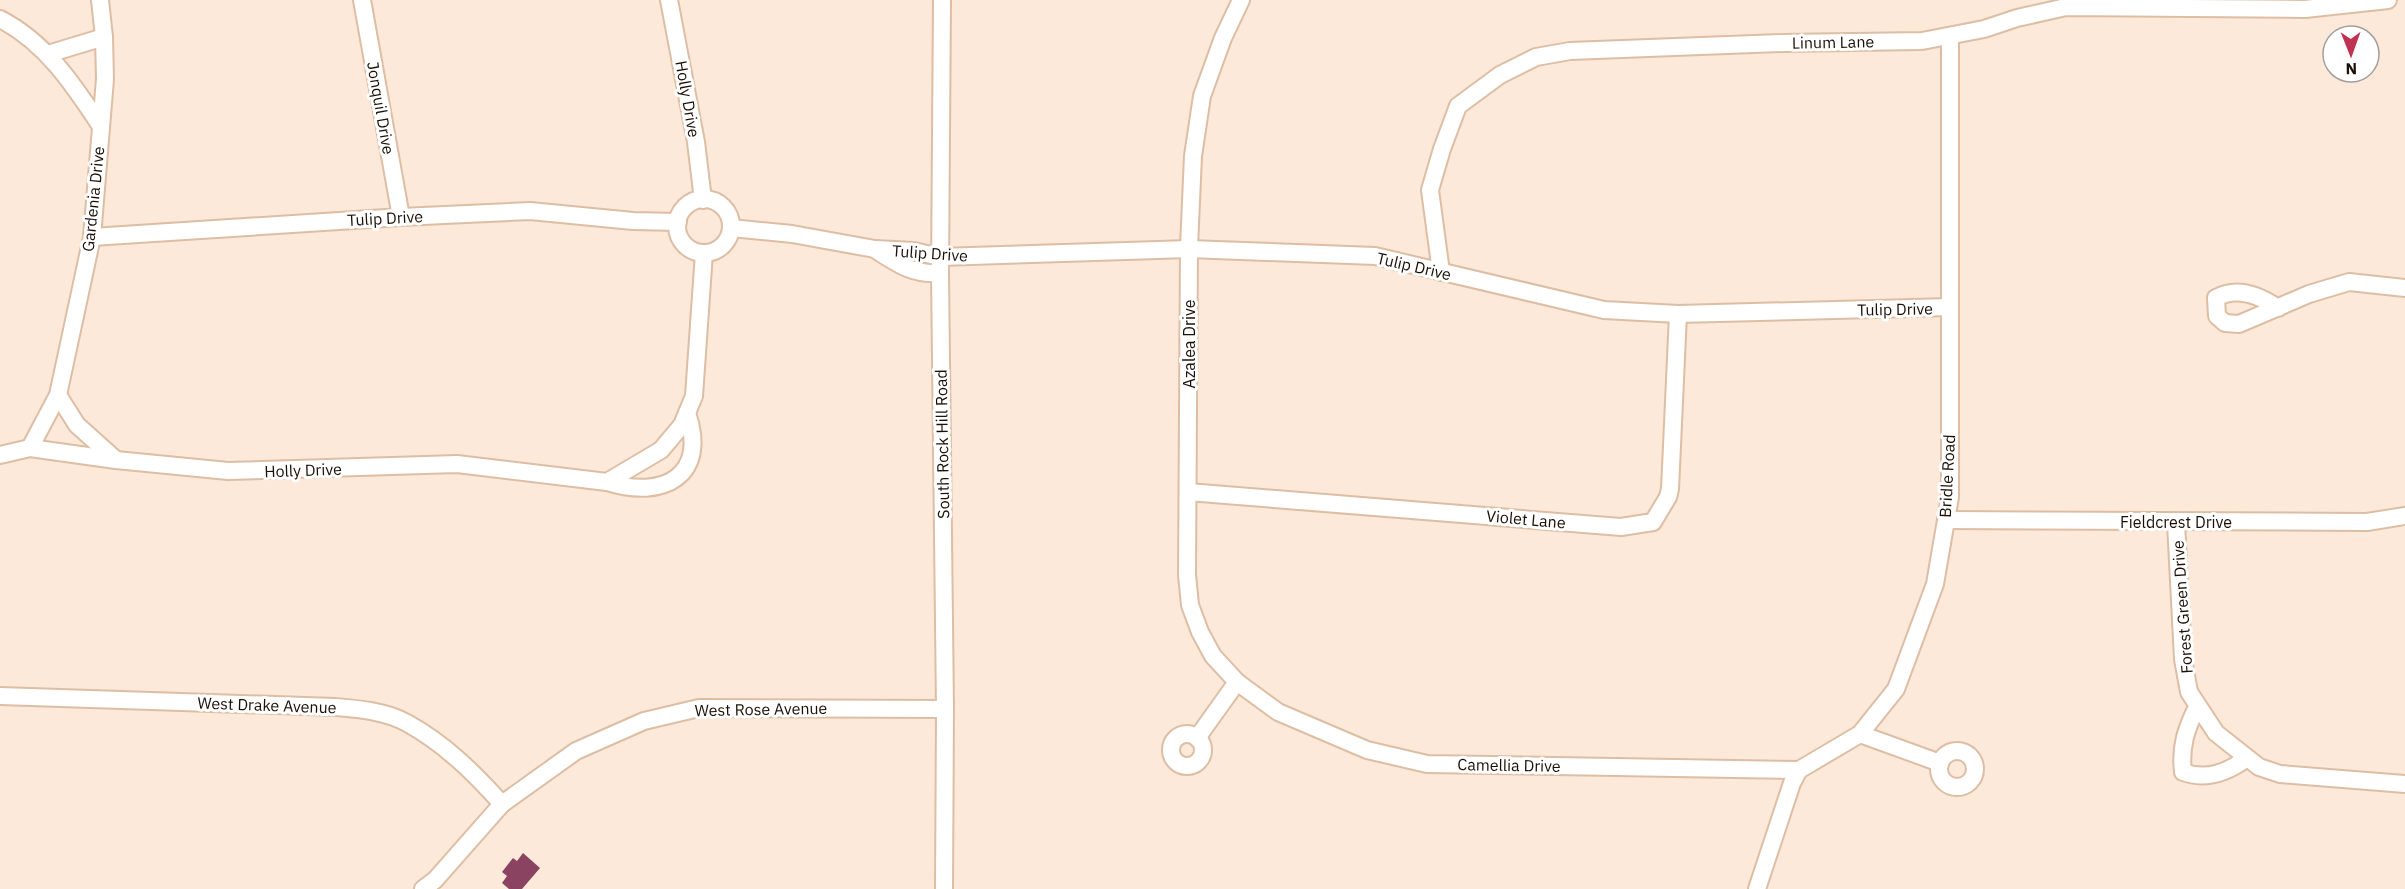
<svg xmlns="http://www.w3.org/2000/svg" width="2405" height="889" font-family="'IBM Plex Sans',sans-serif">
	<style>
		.building { fill: #8b4362 }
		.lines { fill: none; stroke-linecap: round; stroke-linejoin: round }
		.street-casing { stroke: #ddbea4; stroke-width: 20 }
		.street { stroke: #fff; stroke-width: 16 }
		.labels { text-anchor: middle; stroke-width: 6; stroke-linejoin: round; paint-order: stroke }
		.street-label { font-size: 16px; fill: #1a1007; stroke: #fff }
	</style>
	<rect width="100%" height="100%" fill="#fce9d9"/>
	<polygon class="building" points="523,853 540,868 522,889 509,889 502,883 507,876 502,872 513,858 517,861"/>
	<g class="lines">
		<g class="street-casing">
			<g id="street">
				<polyline points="362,0 401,217"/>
				<polyline points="669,0 696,142 703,200"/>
				<polyline points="942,0 940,273 945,709 944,889"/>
				<polyline points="1241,0 1223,38 1202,96 1193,156 1189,247 1187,575 1190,605 1200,632 1213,656 1237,682 1278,712 1367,750 1427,764 1799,770"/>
				<path d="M0,19C45,42 73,84 100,125"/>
				<polyline points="48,54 104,37"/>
				<circle cx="704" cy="226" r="27"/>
				<polyline points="731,228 792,234 875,249 914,251 940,257 1189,249 1375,256 1604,310 1678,314 1950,307"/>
				<polyline points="92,237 401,217 530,211 633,221 678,222"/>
				<path d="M876,250C897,264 914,275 940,273"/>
				<polyline points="1441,272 1430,190 1442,149 1458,106 1500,75 1536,57 1570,51 1783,43 1922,41 1984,29 2017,18 2066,7 2305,9 2388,0"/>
				<path d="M2278,308C2259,295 2237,286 2216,298L2217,316L2225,323L2239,324L2309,294L2349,282L2405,288"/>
				<polyline points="58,395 77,425 116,460"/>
				<polyline points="30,448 58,395 92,237 105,79 104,37 100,0"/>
				<polyline points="0,455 30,448 116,460 228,471 457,464 607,482 661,450 682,425 694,396 704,253"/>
				<path d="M607,482C663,500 709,476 687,413"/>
				<polyline points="1188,492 1621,527 1653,522 1668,497 1670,489 1678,314"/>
				<polyline points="1946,520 2367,522 2405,516"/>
				<polyline points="2176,523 2183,659 2189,692 2216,733 2259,767 2280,774 2405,784"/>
				<path d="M0,696L335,707C359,709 385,711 407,723C445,744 473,772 502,804"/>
				<path d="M2197,707C2186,729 2180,747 2183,772C2207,781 2228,772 2247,758"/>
				<polyline points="1860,734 1940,763"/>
				<circle cx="1187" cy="750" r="16"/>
				<polyline points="1197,738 1237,682"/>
				<circle cx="1957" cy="769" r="18"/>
				<polyline points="423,889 435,880 502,804 576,751 644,721 699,708 945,709"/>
				<polyline points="1757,889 1792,783 1799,770 1860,734 1896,689 1935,584 1950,497 1950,37"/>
			</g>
		</g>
		<use href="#street" class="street"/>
	</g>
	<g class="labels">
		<g class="street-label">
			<text transform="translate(1833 42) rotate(-1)" y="6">Linum Lane</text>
			<text transform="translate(688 99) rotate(80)" y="6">Holly Drive</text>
			<text transform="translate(381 108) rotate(80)" y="6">Jonquil Drive</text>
			<text transform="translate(93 199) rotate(-84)" y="6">Gardenia Drive</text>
			<text transform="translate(385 218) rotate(-3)" y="6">Tulip Drive</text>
			<text transform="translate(930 253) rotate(4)" y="6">Tulip Drive</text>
			<text transform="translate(1414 266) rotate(13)" y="6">Tulip Drive</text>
			<text transform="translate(1895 309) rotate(-1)" y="6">Tulip Drive</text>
			<text transform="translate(1189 344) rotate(-90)" y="6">Azalea Drive</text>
			<text transform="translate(942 444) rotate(-91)" y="6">South Rock Hill Road</text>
			<text transform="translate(303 470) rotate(-2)" y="6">Holly Drive</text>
			<text transform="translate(1947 476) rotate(-87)" y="6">Bridle Road</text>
			<text transform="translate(1526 519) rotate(5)" y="6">Violet Lane</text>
			<text x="2176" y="528">Fieldcrest Drive</text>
			<text transform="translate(2182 607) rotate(-94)" y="6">Forest Green Drive</text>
			<text transform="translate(267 705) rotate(2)" y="6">West Drake Avenue</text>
			<text transform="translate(761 709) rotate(-1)" y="6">West Rose Avenue</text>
			<text transform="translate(1509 765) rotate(1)" y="6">Camellia Drive</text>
		</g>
	</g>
	<g transform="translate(2351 54) rotate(179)"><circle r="28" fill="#ffffff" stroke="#a39f9c" stroke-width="1.5"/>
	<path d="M0-4.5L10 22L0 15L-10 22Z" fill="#c13152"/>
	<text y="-9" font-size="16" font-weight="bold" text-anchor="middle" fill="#1a1007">N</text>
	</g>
</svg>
